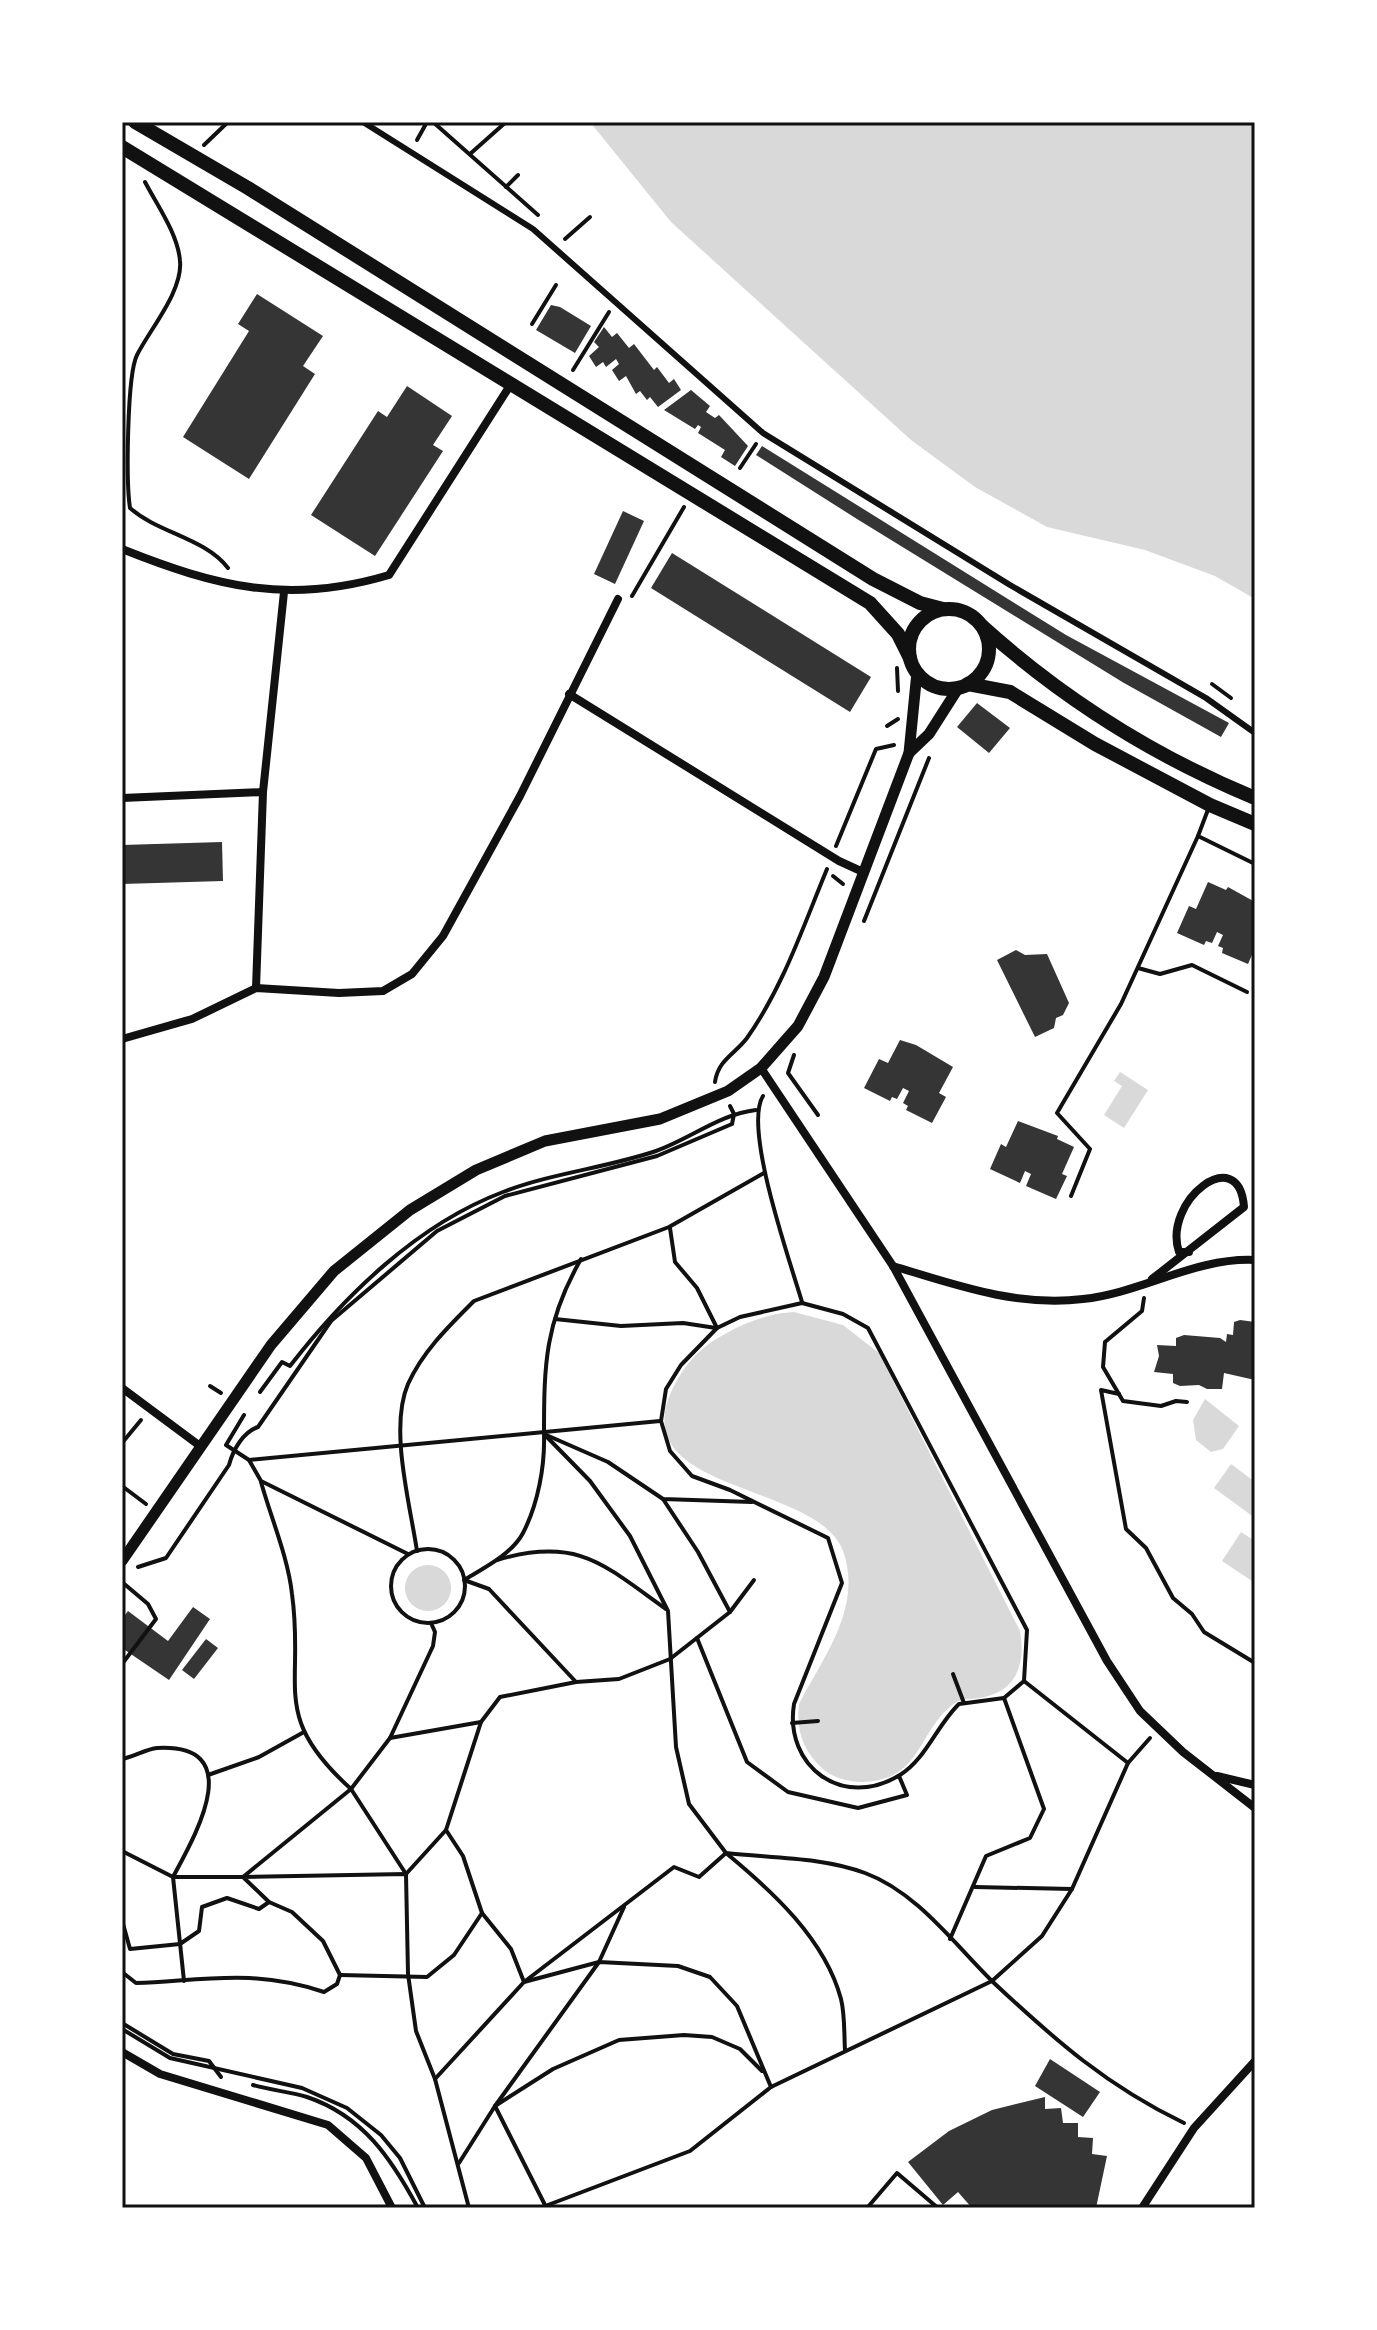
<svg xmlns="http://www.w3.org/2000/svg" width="1377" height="2330" font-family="'Golos Text',sans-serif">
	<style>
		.water { fill: #d9d9d9 }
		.building { fill: #353535 }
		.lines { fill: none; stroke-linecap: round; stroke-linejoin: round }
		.path { stroke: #111; stroke-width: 4 }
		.service { stroke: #111; stroke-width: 4 }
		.pedestrian { stroke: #111; stroke-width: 6 }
		.minor { stroke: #111; stroke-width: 8 }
		.tertiary { stroke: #111; stroke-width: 11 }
		.primary { stroke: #111; stroke-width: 14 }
		.neatline { fill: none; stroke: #111; stroke-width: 3 }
	</style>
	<rect width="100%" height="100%" fill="#fff"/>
	<g class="water">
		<polygon points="590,122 1255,122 1255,599 1215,576 1145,550 1047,527 975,487 911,440 671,222"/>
		<polygon points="1120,1072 1148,1090 1124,1128 1104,1115 1122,1086 1114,1081"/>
		<path d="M794,1312L843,1325L879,1353L1020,1631C1025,1661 1019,1689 985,1697C976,1700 963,1697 955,1703C917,1730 923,1780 863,1782C849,1782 833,1778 823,1769C803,1751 796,1731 799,1704C824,1656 863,1607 843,1551C817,1481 624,1494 672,1390C684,1365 700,1347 725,1334C745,1322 771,1313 794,1312Z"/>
		<polygon points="1205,1399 1239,1426 1223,1449 1211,1452 1196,1440 1193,1420"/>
		<polygon points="1231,1464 1255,1482 1255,1518 1214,1488"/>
		<polygon points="1241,1532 1255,1541 1255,1583 1222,1561"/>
		<circle cx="428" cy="1588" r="23"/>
	</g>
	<g class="building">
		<polygon points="257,294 323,336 303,366 315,374 249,479 183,437 249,331 238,324"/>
		<polygon points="551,305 560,307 591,326 575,353 536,330"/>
		<polygon points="604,327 612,337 617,333 629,348 634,344 654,370 657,367 669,383 674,379 681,390 658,407 650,397 647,400 640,391 636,394 626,376 619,381 612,370 619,364 616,359 606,367 603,362 596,367 589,356 599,347 594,342"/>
		<polygon points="407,386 452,416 433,445 443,451 375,556 311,515 378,411 387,417"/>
		<polygon points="691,390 710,406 706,412 715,418 719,415 748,446 735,466 721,457 725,450 698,433 701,427 698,425 695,429 664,410"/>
		<polygon points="762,446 1066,635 1229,723 1221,737 1124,683 857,519 756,455"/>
		<polygon points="623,511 644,521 615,584 594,574"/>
		<polygon points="672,553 871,677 850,712 651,588"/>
		<polygon points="977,703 1010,728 989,753 957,727"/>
		<polygon points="222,842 223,881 122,884 122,845"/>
		<polygon points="1208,882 1226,890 1228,887 1255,902 1255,948 1248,964 1222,953 1223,948 1218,946 1223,935 1217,932 1212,943 1206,941 1204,945 1177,933 1189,906 1196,909"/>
		<polygon points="1016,950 1025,955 1047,954 1069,1003 1063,1015 1056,1018 1054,1028 1035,1037 997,960"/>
		<polygon points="900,1040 916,1045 953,1067 939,1093 946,1097 932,1123 906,1110 908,1106 903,1103 909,1091 903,1088 897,1099 892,1097 890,1101 864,1088 879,1059 888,1063"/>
		<polygon points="1018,1121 1058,1136 1057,1139 1074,1147 1062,1174 1067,1176 1056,1199 1026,1186 1031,1174 1025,1171 1020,1183 990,1169 1001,1144 1006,1147"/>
		<polygon points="1240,1320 1255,1322 1255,1380 1224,1373 1222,1389 1207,1389 1199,1385 1180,1386 1173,1383 1173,1374 1154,1372 1159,1356 1157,1345 1176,1346 1176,1338 1184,1335 1220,1338 1226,1342 1227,1334 1233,1335 1234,1322"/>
		<polygon points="193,1607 210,1619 169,1680 122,1648 122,1619 128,1611 168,1641"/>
		<polygon points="206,1639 218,1648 194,1679 182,1670"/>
		<polygon points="1050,2059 1100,2092 1083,2117 1035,2086"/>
		<polygon points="1045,2097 1045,2109 1061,2108 1063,2123 1078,2123 1078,2137 1093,2138 1092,2154 1107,2156 1096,2208 972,2208 958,2192 943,2205 908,2162 949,2131 992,2110"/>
	</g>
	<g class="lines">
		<g class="path">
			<polyline points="433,122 538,215"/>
			<polyline points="417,140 427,122"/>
			<polyline points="204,145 228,122"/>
			<polyline points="470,154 506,122"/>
			<path d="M145,182C157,205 178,234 180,261C183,291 150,329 137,355C127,375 126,482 130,508C158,533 205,538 228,568"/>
			<polyline points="506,187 518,175"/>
			<polyline points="565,239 590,217"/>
			<polyline points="532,324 556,285"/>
			<polyline points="573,370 609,312"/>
			<polyline points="740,468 756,444"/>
			<polyline points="632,596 684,507"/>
			<polyline points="897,668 898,691"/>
			<polyline points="1212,684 1231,698"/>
			<polyline points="887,726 898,719"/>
			<polyline points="836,846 876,749 894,745"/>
			<polyline points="833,876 843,884"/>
			<polyline points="864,921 929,758"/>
			<polyline points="794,1055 788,1073 818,1115"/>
			<path d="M715,1082C718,1060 735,1054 747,1038C783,987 803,927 827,869"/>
			<path d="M763,1096C743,1128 790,1261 802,1302"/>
			<polyline points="670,1228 675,1262 697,1288 717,1328"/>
			<path d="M581,1259C545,1322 544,1364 544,1434L590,1481L630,1536L668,1611L676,1747L689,1804L726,1853C770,1858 823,1857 865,1873C917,1892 955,1945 994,1983C1055,2040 1107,2086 1184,2123"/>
			<polyline points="1144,1298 1142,1311 1105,1342 1103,1367 1123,1401 1161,1406 1176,1401 1187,1402"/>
			<path d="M802,1303L843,1314L868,1328L1027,1630L1024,1681L1004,1698L959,1704C937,1725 926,1759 900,1775C843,1810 784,1767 794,1704L842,1583L828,1538L730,1490L692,1476L670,1451L661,1421L666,1389L681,1365L717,1328L740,1317Z"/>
			<polyline points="555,1319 621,1326 683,1323 716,1328"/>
			<polyline points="210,1386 221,1393"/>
			<path d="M260,1392L282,1362L290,1366C345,1295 418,1224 503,1192C552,1173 606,1168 656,1151C690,1139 720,1114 756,1110"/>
			<polyline points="1119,1394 1101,1390 1126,1529 1146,1548 1173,1598 1192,1614 1204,1632 1255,1663"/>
			<polyline points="244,1415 226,1445 249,1460 261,1481 408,1554"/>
			<polyline points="122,1443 141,1420"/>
			<polyline points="249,1460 660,1421"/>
			<path d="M261,1482C271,1518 288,1557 292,1594C305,1687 269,1715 351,1789L390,1738L433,1646L435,1632L431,1623"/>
			<polyline points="122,1486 146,1504"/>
			<path d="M663,1499L698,1552L730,1612L670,1659L619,1679L576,1682L500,1697L481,1722L446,1830L463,1856L482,1913L511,1949L524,1982L674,1867L699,1877L726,1853C772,1891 825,1939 841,1999C845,2015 844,2034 845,2050"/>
			<circle cx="428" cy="1586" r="37"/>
			<path d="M417,1551C410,1504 389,1428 408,1384C423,1351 449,1326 474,1301L669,1227L764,1173"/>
			<path d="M497,1560C578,1536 604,1565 666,1609"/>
			<path d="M138,1567L166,1558L229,1465C233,1450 243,1432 258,1427L331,1321L437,1231L505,1196L657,1156L732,1124L734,1114L730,1106"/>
			<polyline points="730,1612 754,1580"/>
			<polyline points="697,1638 747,1762 788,1792 858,1808 907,1795 899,1776"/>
			<polyline points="953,1674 964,1703"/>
			<polyline points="1024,1681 1128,1763 1150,1738"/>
			<path d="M576,1682L489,1589L464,1580C484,1568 512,1554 523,1533C538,1504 545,1466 544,1434L608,1462L663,1499L752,1502"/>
			<polyline points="792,1723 818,1721"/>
			<polyline points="390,1738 481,1722"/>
			<path d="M122,1759C134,1757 146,1749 157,1748C249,1743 195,1836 173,1877H243L351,1789L406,1874L446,1830"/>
			<polyline points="208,1775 259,1757 304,1732"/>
			<polyline points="122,1851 173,1877 184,1981"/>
			<polyline points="975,1887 1072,1889"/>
			<polyline points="122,1920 130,1949 180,1944 199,1931 202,1907 227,1898 259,1909 269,1902"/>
			<polyline points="950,1939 986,1856 1030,1838 1044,1809 1004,1698"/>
			<path d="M122,1972L136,1983C207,1980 254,1969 324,1992L337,1984L340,1975L323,1941L292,1912L269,1902L243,1877L406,1874L408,1974L416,2031L435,2079L469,2208"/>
			<polyline points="340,1975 427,1977 454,1955 482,1913"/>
			<polyline points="122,2023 173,2054 209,2061 221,2077"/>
			<polyline points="122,2029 170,2058 302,2088 347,2108 381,2135 400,2158 425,2208"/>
			<polyline points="435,2079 524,1982 599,1962 678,1966 710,1977 737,2006 771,2087"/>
			<path d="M253,2085C270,2090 291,2092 307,2097C363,2116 391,2158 418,2208"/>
			<polyline points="459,2163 495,2106 599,1962 624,1907"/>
			<polyline points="545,2205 495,2106 553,2069 619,2040 684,2035 712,2037 740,2049 762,2071"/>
			<polyline points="540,2208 690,2151 771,2087 992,1981 1042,1936 1072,1889 1128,1763"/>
		</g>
		<g class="service">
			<polyline points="1209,807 1198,836 1255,864"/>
			<polyline points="1138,968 1160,974 1192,965 1247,992"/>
			<polyline points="1071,1196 1090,1149 1057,1113 1121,1004 1198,836"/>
			<polyline points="122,1582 148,1604 156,1619 122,1664"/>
			<polyline points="867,2208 897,2173 938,2208"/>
		</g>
		<polyline class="pedestrian" points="363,122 533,229 763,433 1010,585 1206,698 1255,733"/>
		<g class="minor">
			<path d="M122,549C217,587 289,605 389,575L511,384"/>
			<polyline points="569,694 839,861 863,872"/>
			<polyline points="122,798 263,792"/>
			<polyline points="256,988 263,792 284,592"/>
			<polyline points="122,1039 192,1019 256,988 339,993 383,991 412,974 443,936 520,796 618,599"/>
			<polyline points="761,1068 893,1266 1107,1661 1140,1711 1183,1752 1255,1808"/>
			<path d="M893,1266C956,1285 1016,1307 1083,1299C1141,1293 1196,1257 1255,1260"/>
			<path d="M1152,1279L1244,1207C1239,1141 1162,1201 1179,1252H1189"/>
			<polyline points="122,1388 200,1446"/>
			<polyline points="1217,1776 1255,1785"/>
			<polyline points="122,2052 160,2074 328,2125 366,2158 392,2208"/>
			<polyline points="1142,2208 1194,2128 1255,2061"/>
		</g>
		<g class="tertiary">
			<polyline points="909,753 929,734 959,687"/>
			<polyline points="122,1561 271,1345 334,1271 410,1210 476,1170 545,1141 660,1119 728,1091 761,1068 798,1026 824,977 909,753 917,672"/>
		</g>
		<g class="primary">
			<polyline points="135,122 248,188 873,579 920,603 943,609"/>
			<polyline points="122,147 870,603 898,634 910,658"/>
			<circle cx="949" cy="649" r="40"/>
			<path d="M982,626C1062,698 1156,757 1255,798"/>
			<polyline points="968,684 1010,692 1095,744 1210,805 1255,824"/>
		</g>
	</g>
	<rect width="1377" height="2330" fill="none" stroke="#ffffff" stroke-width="248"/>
	<rect x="124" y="124" width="1129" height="2082" class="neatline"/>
</svg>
